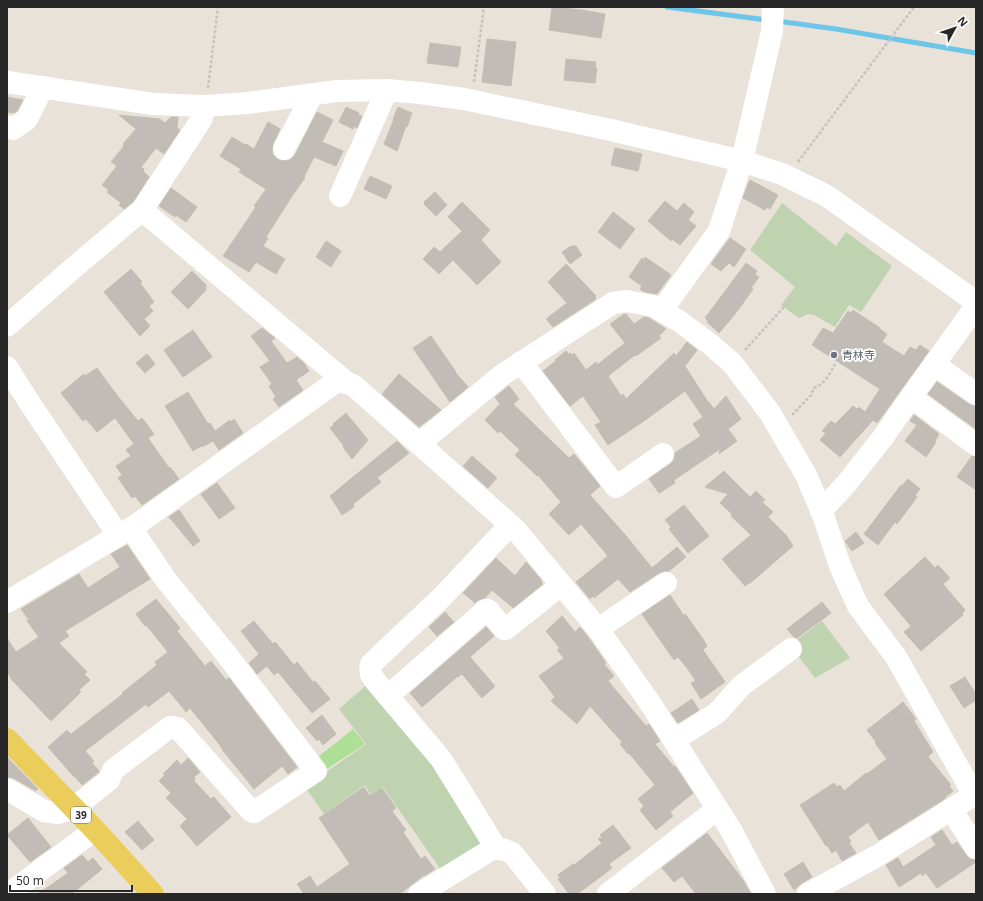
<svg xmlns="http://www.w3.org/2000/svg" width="983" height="901" font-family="'Open Sans','Noto Sans JP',sans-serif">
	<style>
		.green { fill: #addf96 }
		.cemetery { fill: #c0d3b0 }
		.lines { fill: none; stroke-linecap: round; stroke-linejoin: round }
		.stream { stroke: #6dc5e9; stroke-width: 5 }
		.building { fill: #c1bcb5; stroke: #c4beb3 }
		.path { stroke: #c3c3c3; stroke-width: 2.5; stroke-dasharray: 3 2; stroke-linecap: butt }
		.minor { stroke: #fff; stroke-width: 22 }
		.major { stroke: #ebcd5c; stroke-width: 22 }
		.worship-dot { fill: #6b7280; stroke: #fff; stroke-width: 1.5 }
		.labels { text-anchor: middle; stroke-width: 3.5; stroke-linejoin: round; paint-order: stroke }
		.shield { fill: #fff; stroke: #686868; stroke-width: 1 }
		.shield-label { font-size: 10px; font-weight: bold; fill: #272727 }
		.worship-label { font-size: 11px; fill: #5b616d; stroke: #fff; text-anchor: start }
	</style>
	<rect width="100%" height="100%" fill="#e9e2d8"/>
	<polygon class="green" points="353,729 365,744 324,771 314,760"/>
	<g class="cemetery">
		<polygon points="782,203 836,246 846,232 892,266 861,312 849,305 835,327 814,315 808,314 799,318 781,305 795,287 750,250"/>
		<polygon points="822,621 850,658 815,678 790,645"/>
		<polygon points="369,683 437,763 487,843 441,870 383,787 371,795 365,785 324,814 305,787 366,744 339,709"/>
	</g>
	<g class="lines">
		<g class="stream">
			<polyline points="667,7 767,20"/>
			<polyline points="777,21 836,29 976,53"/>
		</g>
	</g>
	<g class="building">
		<polygon points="552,7 582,10 605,14 601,38 549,30"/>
		<polygon points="487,39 516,42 511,86 482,82"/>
		<polygon points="430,43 461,47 458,67 427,63"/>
		<polygon points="566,59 596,62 595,67 597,68 595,83 564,80"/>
		<polygon points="7,97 23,100 17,111 14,113 7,112"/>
		<polygon points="346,107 359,113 358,115 362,116 357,128 354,126 353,129 339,122"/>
		<polygon points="398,107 412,113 407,127 406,126 397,151 384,144 394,119 393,119"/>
		<polygon points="317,112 333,120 322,142 343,151 336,166 314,157 304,177 305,178 292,196 266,237 268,238 263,246 285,259 276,274 256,262 249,272 223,256 256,207 254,206 266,189 239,172 241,169 220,156 232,137 245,145 246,144 254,149 268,122 280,129 273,144 272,150 273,155 279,160 285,161 290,160 295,155"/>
		<polygon points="119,115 160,119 165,123 171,117 178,117 177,128 180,130 164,154 156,148 141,167 144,169 143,171 149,177 133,202 124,209 119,205 121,203 107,192 109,190 102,185 117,166 111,162 124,146 123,144 136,129"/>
		<polygon points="615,148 642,154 638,171 611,165"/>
		<polygon points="370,176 392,186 386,199 364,189"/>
		<polygon points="750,180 778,195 770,209 767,207 765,210 743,198 747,187"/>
		<polygon points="171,188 197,207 186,222 176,215 175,217 159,206"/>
		<polygon points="435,192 447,205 436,216 424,204 425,203 424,202"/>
		<polygon points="665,201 677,211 684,203 694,212 688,220 696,226 680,245 672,239 671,241 648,221"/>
		<polygon points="462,202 490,230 481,240 501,262 477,285 453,260 439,274 423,259 434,247 440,252 462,231 448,217"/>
		<polygon points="613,212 635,229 620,249 598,232"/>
		<polygon points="730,238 746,249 734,267 729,263 721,271 711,264"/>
		<polygon points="326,241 341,251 331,267 316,257"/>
		<polygon points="571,246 576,246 582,255 570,264 562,252"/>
		<polygon points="645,257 671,275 657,294 645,292 640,289 642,286 629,277 642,258 644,260"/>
		<polygon points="746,263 757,271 755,274 759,277 751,288 753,289 741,306 731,319 719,333 707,322 708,321 705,318"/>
		<polygon points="566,264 596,296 595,297 596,299 553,327 546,319 567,303 548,282"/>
		<polygon points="131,269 142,282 140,283 154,302 149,306 153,311 144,319 150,326 140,336 104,292"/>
		<polygon points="192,271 206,285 206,290 188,309 171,292"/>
		<polygon points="853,310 880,328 880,329 887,334 882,342 904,356 910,347 916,350 920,345 929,351 877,423 873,420 840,457 820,440 826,433 822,431 831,421 835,424 853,406 857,409 859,407 865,412 880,389 812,345 823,328 833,333 848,311 851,313"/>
		<polygon points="624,314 626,314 634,324 644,317 649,318 666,329 659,336 661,338 636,356 635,355 608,376 621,396 623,394 626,399 674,353 676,356 687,342 697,350 685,366 708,402 709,402 714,409 726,396 741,419 728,429 737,441 719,454 720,449 674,480 675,483 659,493 649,479 670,464 674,460 675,453 701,436 693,424 703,417 685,391 641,423 608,445 595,425 601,422 583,396 570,406 543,371 556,361 555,360 566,351 569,354 570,353 572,355 574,353 586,370 596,362 597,365 625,343 610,324"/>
		<polygon points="262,328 275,338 271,341 287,363 297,357 304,363 309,371 296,380 303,390 279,407 273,399 276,397 269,386 272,384 260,367 270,361 251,336"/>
		<polygon points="193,330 212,357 183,377 164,350"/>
		<polygon points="431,336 456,372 455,372 468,387 450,402 413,348"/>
		<polygon points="147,354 155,364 145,373 136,363"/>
		<polygon points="97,368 116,394 138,421 142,418 154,434 148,438 169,468 170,467 179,479 142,505 135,496 132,498 118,478 122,475 116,466 131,456 126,450 134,444 115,418 97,432 86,419 83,421 61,393 84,374 85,376"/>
		<polygon points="399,374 441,410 419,427 382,394"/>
		<polygon points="937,382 969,404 976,407 976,429 928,394"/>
		<polygon points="509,386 519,399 513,404 569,458 574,454 592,476 600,486 590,495 627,537 652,568 677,547 686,557 669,571 665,571 659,573 630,592 618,579 594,598 593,596 590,599 576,582 608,556 581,524 569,535 549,514 561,502 538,475 537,476 515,455 520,450 500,431 498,433 485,420 500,404 495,397"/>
		<polygon points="188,392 208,424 210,423 215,431 230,420 231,422 234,419 243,433 219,450 213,441 202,447 201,446 193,451 165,406"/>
		<polygon points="346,413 368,440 352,459 343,447 344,446 330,428 334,425 333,424"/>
		<polygon points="914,415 939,434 935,441 936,442 926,457 905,441 917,425 910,421"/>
		<polygon points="397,441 409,453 377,478 381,482 353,504 354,507 342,515 330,496"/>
		<polygon points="472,456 497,478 488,488 463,466"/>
		<polygon points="972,456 976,457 976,490 957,477"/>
		<polygon points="724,471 750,497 756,491 765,500 762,502 773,512 768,517 786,535 793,546 749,584 749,583 745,586 722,559 751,535 731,516 732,514 720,503 728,494 705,487"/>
		<polygon points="908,479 920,489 915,495 917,497 897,524 895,522 878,545 864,534 901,485 902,486"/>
		<polygon points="217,483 235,508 219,519 201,494"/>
		<polygon points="684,505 709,536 688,553 669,529 671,527 665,520"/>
		<polygon points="179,510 200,541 193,546 169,517"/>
		<polygon points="856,532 864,543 852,551 845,541"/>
		<polygon points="127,545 150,579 65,631 69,636 59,643 87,672 84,674 90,680 79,690 81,692 51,721 12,680 7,671 7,638 16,652 39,637 27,621 29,620 21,609 79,574 88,588 120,567 111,554"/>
		<polygon points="925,557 935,568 938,565 950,578 943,584 965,610 962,613 963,615 921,651 904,632 911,626 884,594"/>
		<polygon points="496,558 515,576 526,562 542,581 541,582 543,584 513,608 492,590 485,598 478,600 475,603 463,593"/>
		<polygon points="670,595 684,616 685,614 703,639 707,646 703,650 725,682 701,699 691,683 696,681 687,668 678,657 674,660 642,614"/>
		<polygon points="156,599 180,628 177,631 205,666 211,661 226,680 229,678 297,767 288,774 282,766 254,789 224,752 219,744 190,708 186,712 169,691 148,707 146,704 85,751 94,761 92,763 99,771 99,772 82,785 74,776 74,777 48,747 67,730 71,734 123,694 122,693 157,665 155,662 168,652 146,625 145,626 136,614"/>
		<polygon points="822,602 831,613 797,638 794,637 787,629"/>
		<polygon points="445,612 454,622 437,636 429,627"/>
		<polygon points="562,616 575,632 580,627 588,637 606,663 604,664 614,676 608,681 646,726 649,724 660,741 655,744 674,767 675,766 693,793 670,812 673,816 656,830 640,810 644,806 638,799 655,785 629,753 628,754 620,744 622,742 590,706 577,724 551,701 555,697 539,676 564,658 557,650 560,648 546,631"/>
		<polygon points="254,621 273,644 275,642 294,665 297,662 313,682 315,681 330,699 312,713 278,672 274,675 267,666 257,674 249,663 259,654 241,631"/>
		<polygon points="486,627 494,636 470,657 495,686 482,698 462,674 458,677 458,676 422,707 410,693"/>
		<polygon points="965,677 976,694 976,700 964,708 950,686"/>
		<polygon points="692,699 699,710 678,723 671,713"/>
		<polygon points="903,702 916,719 914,721 933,752 928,757 951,785 949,786 953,791 945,797 946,798 879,840 868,822 848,837 851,842 849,843 856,853 842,861 836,850 832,853 827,845 826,846 800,805 834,783 837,787 840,785 844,791 866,773 867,774 887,759 875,743 876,742 867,730"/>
		<polygon points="322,715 336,734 323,745 319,739 317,741 306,728"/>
		<polygon points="7,757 38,789 36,791 13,778 7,777"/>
		<polygon points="188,758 200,772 194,777 195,779 194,781 211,799 214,797 231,817 197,846 180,826 187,819 166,798 171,793 159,781 165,775 163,774 177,760 181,765"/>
		<polygon points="364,787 370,796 382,788 396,808 392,811 406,830 403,832 421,859 425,856 435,869 424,876 424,875 400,894 304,894 297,884 310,876 317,887 350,864 319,818"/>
		<polygon points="28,818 51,847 30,862 7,835"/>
		<polygon points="138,821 154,840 142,850 125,832"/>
		<polygon points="613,825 631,848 609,864 612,868 595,881 577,894 569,894 558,879 560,878 558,875 573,864 574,865 602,843 598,839 602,837 600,835"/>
		<polygon points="942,830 952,845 957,842 966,855 970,859 976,860 976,862 937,888 926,873 922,876 921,873 899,887 886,865 898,858 903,867 936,845 931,837"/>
		<polygon points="707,833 743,880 751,894 696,894 682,876 674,882 662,868"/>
		<polygon points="82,855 88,862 93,858 102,869 72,894 38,894 68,873 64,868"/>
		<polygon points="803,862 812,877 802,883 794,890 784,874"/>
	</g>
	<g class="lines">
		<g class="path">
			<polyline points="474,82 484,7"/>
			<polyline points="208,88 218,7"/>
			<polyline points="798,162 914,7"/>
			<polyline points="745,350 793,297"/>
			<path d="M792,415L811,395L814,388C824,385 830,373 835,364"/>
		</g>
		<g class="minor">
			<polyline points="7,82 153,104 205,106 248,103 337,91 387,90 420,93 464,99 611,130 742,161 782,174 827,196 976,302"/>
			<polyline points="205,106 201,120 142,210 347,383"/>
			<polyline points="7,126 13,129 27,119 43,87"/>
			<polyline points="284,149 312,95"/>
			<polyline points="340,196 387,90"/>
			<polyline points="662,310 719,231 742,161 772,31 773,7"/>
			<polyline points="7,326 71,270 142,210"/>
			<polyline points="521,362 616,487 663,454"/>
			<polyline points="934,364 976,394"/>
			<polyline points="7,367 31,405 118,535"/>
			<polyline points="911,397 976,445"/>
			<polyline points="419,444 502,375 613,303 627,301 653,306 679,321 710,344 732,363 770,413 806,475 823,515 840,566 858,606 896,657 974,795"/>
			<polyline points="821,511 847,483 884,436 911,397 976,306"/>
			<polyline points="7,602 136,525 337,381 347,383 353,385 516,530 598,629 650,703 731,830 765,894"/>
			<polyline points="598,629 666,583"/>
			<polyline points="388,696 486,610 488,610 504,629 506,629 561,585"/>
			<polyline points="674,740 717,713 741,686 791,649"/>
			<polyline points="7,789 44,811 58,813 74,808 109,780 113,770 170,727 178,728 251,811 254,812 316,771 227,655 166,580 131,528"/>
			<polyline points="951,809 976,848"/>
			<path d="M496,848L441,759L376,682C371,675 369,673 371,664L441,598L510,525"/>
			<polyline points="8,894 95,830"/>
			<path d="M419,894L492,849C500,848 505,849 512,853L545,894"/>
			<polyline points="608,894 717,809"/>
			<polyline points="808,894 877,856 974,795 976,795"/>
		</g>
		<polyline class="major" points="7,739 95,830 153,894"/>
	</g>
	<circle class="worship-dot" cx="834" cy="355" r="4"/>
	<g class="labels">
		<rect class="shield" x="71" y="807" width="20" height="16" rx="3"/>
		<g class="shield-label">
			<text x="81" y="819">39</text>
		</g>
		<g class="worship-label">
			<text x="842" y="359">青林寺</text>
		</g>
	</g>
	<rect width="983" height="901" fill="none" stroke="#272727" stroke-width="16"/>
	<g transform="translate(955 28) rotate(50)" stroke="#ffffff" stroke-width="3" paint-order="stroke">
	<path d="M0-3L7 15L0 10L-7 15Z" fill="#272727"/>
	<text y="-6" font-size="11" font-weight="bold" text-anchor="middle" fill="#272727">N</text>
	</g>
	<path d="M10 885v6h122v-6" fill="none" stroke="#272727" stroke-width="2"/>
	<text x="16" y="885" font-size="12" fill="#272727" stroke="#ffffff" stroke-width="3" paint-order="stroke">50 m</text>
</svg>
